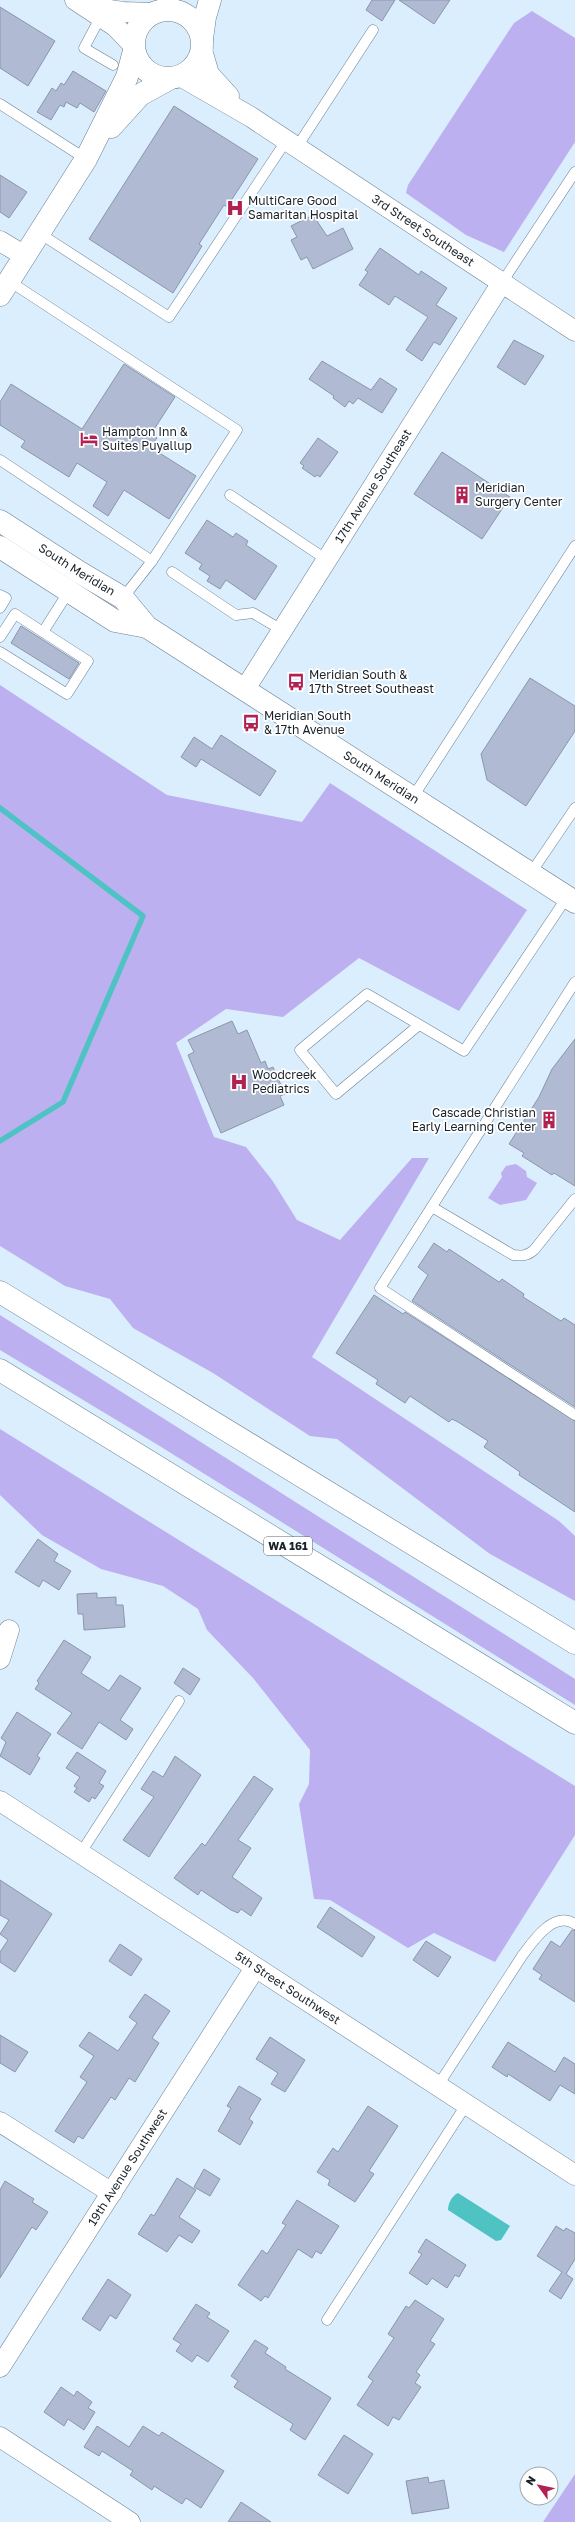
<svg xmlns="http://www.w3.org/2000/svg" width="575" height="2522" font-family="'Golos Text',sans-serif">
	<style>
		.green { fill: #bdb0f0 }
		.water { fill: #4fc3c3 }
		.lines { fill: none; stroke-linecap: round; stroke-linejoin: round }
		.stream { stroke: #4fc3c3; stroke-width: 5.5 }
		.building { fill: #b0bad3; stroke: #8c95ad }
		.service-casing { stroke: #697f91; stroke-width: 11 }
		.minor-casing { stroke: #697f91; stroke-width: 21 }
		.tertiary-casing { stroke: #697f91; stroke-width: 23 }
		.primary-casing { stroke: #697f91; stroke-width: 23 }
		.motorway-casing { stroke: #697f91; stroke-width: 23 }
		.service { stroke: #fff; stroke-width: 10 }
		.minor { stroke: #fff; stroke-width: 20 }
		.tertiary { stroke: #fff; stroke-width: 22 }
		.primary { stroke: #fff; stroke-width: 22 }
		.motorway { stroke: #fff; stroke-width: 22 }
		.labels { text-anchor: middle; stroke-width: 3.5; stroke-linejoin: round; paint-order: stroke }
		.shield { fill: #fff; stroke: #5e6469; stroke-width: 1 }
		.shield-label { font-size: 11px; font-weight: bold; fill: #192229 }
		.poi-label { font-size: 12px; fill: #192229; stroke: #fff; text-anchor: start }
		.street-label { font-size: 12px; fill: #192229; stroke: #fff }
	</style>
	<rect width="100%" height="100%" fill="#dbeefe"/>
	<g class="green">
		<polygon points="532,11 575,38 575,142 504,252 466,235 406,193 408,185 514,23"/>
		<polygon points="0,685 167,795 302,822 330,783 527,910 459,1011 359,958 283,1017 226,1009 176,1043 214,1137 246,1147 272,1180 297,1220 340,1240 412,1158 429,1158 312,1357 559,1521 575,1536 575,1601 490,1554 337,1439 310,1436 213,1373 133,1328 110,1299 65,1286 0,1246"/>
		<polygon points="516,1164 526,1171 527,1177 537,1183 526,1200 500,1205 488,1198 502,1177 501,1173 506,1166"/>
		<polygon points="0,1315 575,1679 575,1705 158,1445 0,1350"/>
		<polygon points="0,1429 575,1786 575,1835 495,1962 434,1933 408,1948 330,1900 314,1899 299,1804 309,1784 310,1750 253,1678 207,1630 198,1609 163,1586 101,1569 42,1535 0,1495"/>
		<polygon points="575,2474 575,2522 543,2522"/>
	</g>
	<path class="water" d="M458,2193L510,2226L501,2240L496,2241L448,2210C448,2203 452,2196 458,2193Z"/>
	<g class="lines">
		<polyline class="stream" points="0,808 143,916 63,1102 0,1141"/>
	</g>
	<g class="building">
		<polygon points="372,0 395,0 382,21 366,10"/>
		<polygon points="399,0 450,0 434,24"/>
		<polygon points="0,7 55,41 28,86 0,68"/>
		<polygon points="73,71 106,91 94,112 80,103 77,108 66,102 64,107 60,105 51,120 37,112 52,88 56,91 61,83 64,85"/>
		<polygon points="174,106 258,159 227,207 224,205 199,244 202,246 173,293 89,239"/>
		<polygon points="0,175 27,192 9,218 0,212"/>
		<polygon points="313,215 327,236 343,228 353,249 313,269 307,257 301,260 291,240 297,237 291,226"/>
		<polygon points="380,248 419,275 421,271 447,288 436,305 457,318 440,345 434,342 422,361 406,350 428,317 395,296 389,305 359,285 368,272 365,270"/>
		<polygon points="514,340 544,356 525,385 497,367"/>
		<polygon points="322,361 371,390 380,378 397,389 382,413 358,398 353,404 349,401 345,407 333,398 334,396 309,379"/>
		<polygon points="124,364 175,397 151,434 157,438 150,447 196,476 169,519 124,490 108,516 93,506 107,482 77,463 69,477 21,447 25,441 0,425 0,402 11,384 82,429"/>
		<polygon points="318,438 338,452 320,477 317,475 315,477 302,468 304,466 300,463"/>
		<polygon points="442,452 510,497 482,539 414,494"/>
		<polygon points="207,520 233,537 236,533 248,541 246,545 277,566 255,600 226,580 220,589 207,581 210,576 199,569 202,564 185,553"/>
		<polygon points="21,626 79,663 69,679 11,643"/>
		<polygon points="530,678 575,706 575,731 526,806 487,780 481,754"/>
		<polygon points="221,735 276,771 260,796 201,759 196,767 181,757 194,737 212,749"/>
		<polygon points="232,1021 238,1034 247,1030 261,1063 265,1061 268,1069 273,1067 285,1094 280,1096 284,1105 221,1133 188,1055 194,1052 188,1040"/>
		<polygon points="575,1039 575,1186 554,1173 552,1175 522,1156 524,1153 509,1144 539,1097 552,1069"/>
		<polygon points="434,1243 447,1252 449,1249 499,1282 502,1279 524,1294 523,1297 561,1321 564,1318 575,1325 575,1407 412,1301 428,1275 418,1267"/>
		<polygon points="374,1295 403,1314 405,1312 575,1421 575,1512 519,1475 520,1472 484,1447 488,1441 458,1422 452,1419 449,1422 410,1396 405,1403 376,1384 378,1380 336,1353"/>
		<polygon points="38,1539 58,1554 54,1561 71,1571 59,1590 43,1580 39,1587 15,1572"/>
		<polygon points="97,1593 97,1598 116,1597 116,1605 123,1605 125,1627 84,1630 83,1614 78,1614 77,1594"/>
		<polygon points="64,1640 91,1657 81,1673 109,1691 120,1675 141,1688 120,1720 133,1729 126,1740 99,1722 82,1749 57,1733 72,1713 35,1689 39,1683 37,1681"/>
		<polygon points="183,1668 200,1679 190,1695 174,1683"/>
		<polygon points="17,1712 51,1734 37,1756 40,1758 30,1775 0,1756 6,1742 1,1738"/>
		<polygon points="77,1752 106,1771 99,1783 104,1786 95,1799 92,1797 89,1802 74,1792 77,1788 74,1786 80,1777 66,1768"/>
		<polygon points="175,1756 201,1775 149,1857 123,1840 154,1797 141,1789 153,1771 163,1777"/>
		<polygon points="254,1776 273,1789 238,1840 251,1848 232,1877 262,1898 251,1916 241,1909 238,1913 231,1910 201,1890 198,1895 174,1878 202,1843 205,1846"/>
		<polygon points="0,1880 52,1914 15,1972 0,1962 0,1952 8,1940 0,1934 9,1920 0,1915"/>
		<polygon points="330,1907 375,1937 362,1957 317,1927"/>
		<polygon points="572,1930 575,1930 575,2002 539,1979 542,1975 533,1969 551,1941 560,1947"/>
		<polygon points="426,1941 451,1957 438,1977 413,1960"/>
		<polygon points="120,1944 142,1959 131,1976 109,1961"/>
		<polygon points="145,1994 170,2011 152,2038 159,2043 135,2082 129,2078 115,2100 111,2097 83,2139 78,2136 74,2143 55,2131 87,2082 80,2077 94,2056 79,2046 89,2032 118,2051 137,2023 129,2017"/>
		<polygon points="0,2035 28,2052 15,2072 0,2063"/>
		<polygon points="270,2037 305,2060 285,2092 271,2084 278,2073 256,2059"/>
		<polygon points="508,2042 555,2072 564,2057 575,2064 575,2094 560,2085 550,2101 508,2074 507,2077 492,2067"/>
		<polygon points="239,2086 261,2099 249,2119 253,2122 240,2145 218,2131 231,2108 227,2106"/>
		<polygon points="368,2106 398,2126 369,2171 374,2174 355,2202 328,2185 330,2180 317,2172 333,2148 338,2152"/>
		<polygon points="204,2169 220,2179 210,2196 194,2187"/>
		<polygon points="177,2178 196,2190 179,2217 200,2231 192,2243 179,2235 167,2252 138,2234 151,2214 154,2216"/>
		<polygon points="5,2181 34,2199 32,2202 48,2212 36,2230 32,2227 0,2278 0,2190"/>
		<polygon points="297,2200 339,2226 321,2254 316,2251 312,2258 298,2249 268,2298 265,2296 261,2301 238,2285 262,2250 267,2254 286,2225 282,2223"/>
		<polygon points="556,2226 564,2231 566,2228 575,2233 575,2259 566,2274 573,2279 561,2299 549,2291 562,2272 537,2256"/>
		<polygon points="426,2239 466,2265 459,2277 455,2275 447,2288 432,2278 427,2285 409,2273 422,2254 418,2252"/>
		<polygon points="108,2279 131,2295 116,2319 110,2315 100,2331 82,2319"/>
		<polygon points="415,2300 444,2319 430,2341 435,2344 416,2372 420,2375 415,2383 421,2387 399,2420 393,2417 388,2426 357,2405 373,2381 368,2377 394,2338 388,2334 406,2306 409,2308"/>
		<polygon points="196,2304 210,2313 207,2317 229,2331 208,2362 197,2355 192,2362 176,2351 181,2344 173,2339"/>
		<polygon points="255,2340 268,2348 265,2353 286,2367 285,2369 331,2398 305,2440 290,2430 293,2424 234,2387 238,2381 231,2376"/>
		<polygon points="61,2387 74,2396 77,2391 92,2402 88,2408 95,2412 84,2430 68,2419 64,2426 44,2412"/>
		<polygon points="97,2426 129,2447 143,2426 159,2436 162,2432 224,2471 201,2508 186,2498 182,2504 154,2486 152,2490 130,2475 133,2471 102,2451 99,2456 84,2447"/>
		<polygon points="344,2435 373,2454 348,2494 318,2475"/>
		<polygon points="428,2477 429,2483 444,2480 449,2508 412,2514 406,2481"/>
		<polygon points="241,2502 271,2522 228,2522"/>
	</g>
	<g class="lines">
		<g class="service-casing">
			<g id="service">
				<polyline points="101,16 84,48 113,65"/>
				<polyline points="0,104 86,159"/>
				<polyline points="297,147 373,30"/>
				<polyline points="39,233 169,317 286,141"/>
				<polyline points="9,281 237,430 152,561 123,598"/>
				<polyline points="501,284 575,172"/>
				<polyline points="0,460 152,561"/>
				<polyline points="230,495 327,560"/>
				<polyline points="172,572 236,615 253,613 282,630"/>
				<polyline points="0,595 6,598 0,608"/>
				<polyline points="43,632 69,591"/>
				<polyline points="0,637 15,614 88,661 67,694 0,652"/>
				<polyline points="413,797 575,546"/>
				<polyline points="531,873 575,808"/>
				<polyline points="575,982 380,1288 575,1415"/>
				<polyline points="419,1025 336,1094 300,1050 367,994 464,1051 567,897"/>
				<path d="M432,1207L513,1255C522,1256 527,1256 534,1250L575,1199"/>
				<polyline points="80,1854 179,1701"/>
				<path d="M437,2087L522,1956C533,1941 554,1910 575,1924"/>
				<polyline points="327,2320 466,2105"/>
			</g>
		</g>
		<g class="minor-casing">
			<g id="minor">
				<polyline points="75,0 116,27 134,46"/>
				<polyline points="91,7 123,12 153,13"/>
				<polyline points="202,50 209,74 229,96"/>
				<path id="s1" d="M180,76L251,117L575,331"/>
				<polyline points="0,241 25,256"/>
				<path id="s2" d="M245,689L501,284"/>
				<polyline points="0,1659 9,1630"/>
				<path id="s3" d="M0,1801L575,2175"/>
				<polyline points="0,2122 112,2193"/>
				<path id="s4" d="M0,2367L255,1968"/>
				<polyline points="0,2437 130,2522"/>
			</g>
		</g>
		<g class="tertiary-casing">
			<g id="tertiary">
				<circle cx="168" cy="44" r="34"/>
				<polyline points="202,39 205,17 210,0"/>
				<polyline points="111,127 140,95 169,79"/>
				<polyline points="0,295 86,159 127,77 134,51"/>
			</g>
		</g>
		<g class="primary-casing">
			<g id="primary">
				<path id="s5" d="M0,521L79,572L123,598L147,627L575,902"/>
				<polyline points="0,547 115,621 147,627"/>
			</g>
		</g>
		<g class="motorway-casing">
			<g id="motorway">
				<polyline points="0,1292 575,1643"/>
				<polyline points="0,1370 575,1723"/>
			</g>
		</g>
		<use href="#service" class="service"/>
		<use href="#minor" class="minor"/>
		<use href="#tertiary" class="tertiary"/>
		<use href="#primary" class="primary"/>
		<use href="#motorway" class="motorway"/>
	</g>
	<defs>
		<g id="hospital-bare" transform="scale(1.38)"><path d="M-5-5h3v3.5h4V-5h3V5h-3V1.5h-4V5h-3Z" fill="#b12151" stroke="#fff" stroke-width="2.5" paint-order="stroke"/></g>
		<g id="hotel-bare" transform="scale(1.38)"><path d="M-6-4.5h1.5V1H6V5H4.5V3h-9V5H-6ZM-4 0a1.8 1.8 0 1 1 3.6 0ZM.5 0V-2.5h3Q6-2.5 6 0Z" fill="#b12151" stroke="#fff" stroke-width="2.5" paint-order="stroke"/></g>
		<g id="building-bare" transform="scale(1.38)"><path d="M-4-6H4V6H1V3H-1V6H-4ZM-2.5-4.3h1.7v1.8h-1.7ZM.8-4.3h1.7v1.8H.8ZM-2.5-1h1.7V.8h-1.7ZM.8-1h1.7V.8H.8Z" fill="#b12151" stroke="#fff" stroke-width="2.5" paint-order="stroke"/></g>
		<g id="bus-bare" transform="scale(1.38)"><path d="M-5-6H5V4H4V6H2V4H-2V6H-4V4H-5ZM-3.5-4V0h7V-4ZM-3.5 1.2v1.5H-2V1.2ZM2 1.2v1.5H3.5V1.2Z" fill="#b12151" stroke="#fff" stroke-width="2.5" paint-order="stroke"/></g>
	</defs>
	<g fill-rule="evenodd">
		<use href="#hospital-bare" x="235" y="208"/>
		<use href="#hotel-bare" x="89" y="439"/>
		<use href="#building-bare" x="462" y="495"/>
		<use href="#bus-bare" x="296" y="682"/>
		<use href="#bus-bare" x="251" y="723"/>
		<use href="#hospital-bare" x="239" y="1082"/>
		<use href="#building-bare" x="549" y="1120"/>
	</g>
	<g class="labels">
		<rect class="shield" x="264" y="1537" width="48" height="18" rx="3"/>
		<g class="shield-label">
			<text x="288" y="1550">WA 161</text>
		</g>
		<g class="poi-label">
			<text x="248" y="205">MultiCare Good<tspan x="248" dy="14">Samaritan Hospital</tspan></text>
			<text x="102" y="436">Hampton Inn &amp;<tspan x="102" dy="14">Suites Puyallup</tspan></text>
			<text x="475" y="492">Meridian<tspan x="475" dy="14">Surgery Center</tspan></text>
			<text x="309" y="679">Meridian South &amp;<tspan x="309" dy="14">17th Street Southeast</tspan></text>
			<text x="264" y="720">Meridian South<tspan x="264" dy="14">&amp; 17th Avenue</tspan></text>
			<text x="252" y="1079">Woodcreek<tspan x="252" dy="14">Pediatrics</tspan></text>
			<text x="536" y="1117" text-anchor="end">Cascade Christian<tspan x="536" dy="14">Early Learning Center</tspan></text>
		</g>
		<g class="street-label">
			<text dy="4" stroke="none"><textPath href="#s1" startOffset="288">3rd Street Southeast</textPath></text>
			<text dy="4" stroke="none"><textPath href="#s2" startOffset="240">17th Avenue Southeast</textPath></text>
			<text dy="4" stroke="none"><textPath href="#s5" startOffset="91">South Meridian</textPath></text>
			<text dy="4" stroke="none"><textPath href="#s5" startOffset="461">South Meridian</textPath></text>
			<text dy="4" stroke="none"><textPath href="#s3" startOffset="343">5th Street Southwest</textPath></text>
			<text dy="4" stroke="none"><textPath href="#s4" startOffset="237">19th Avenue Southwest</textPath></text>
		</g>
	</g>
	<g transform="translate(539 2486) rotate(303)"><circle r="19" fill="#ffffff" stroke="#a3a7a9"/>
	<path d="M0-3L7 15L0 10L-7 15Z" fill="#b12151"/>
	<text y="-6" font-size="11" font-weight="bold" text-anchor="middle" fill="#192229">N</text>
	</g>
</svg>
